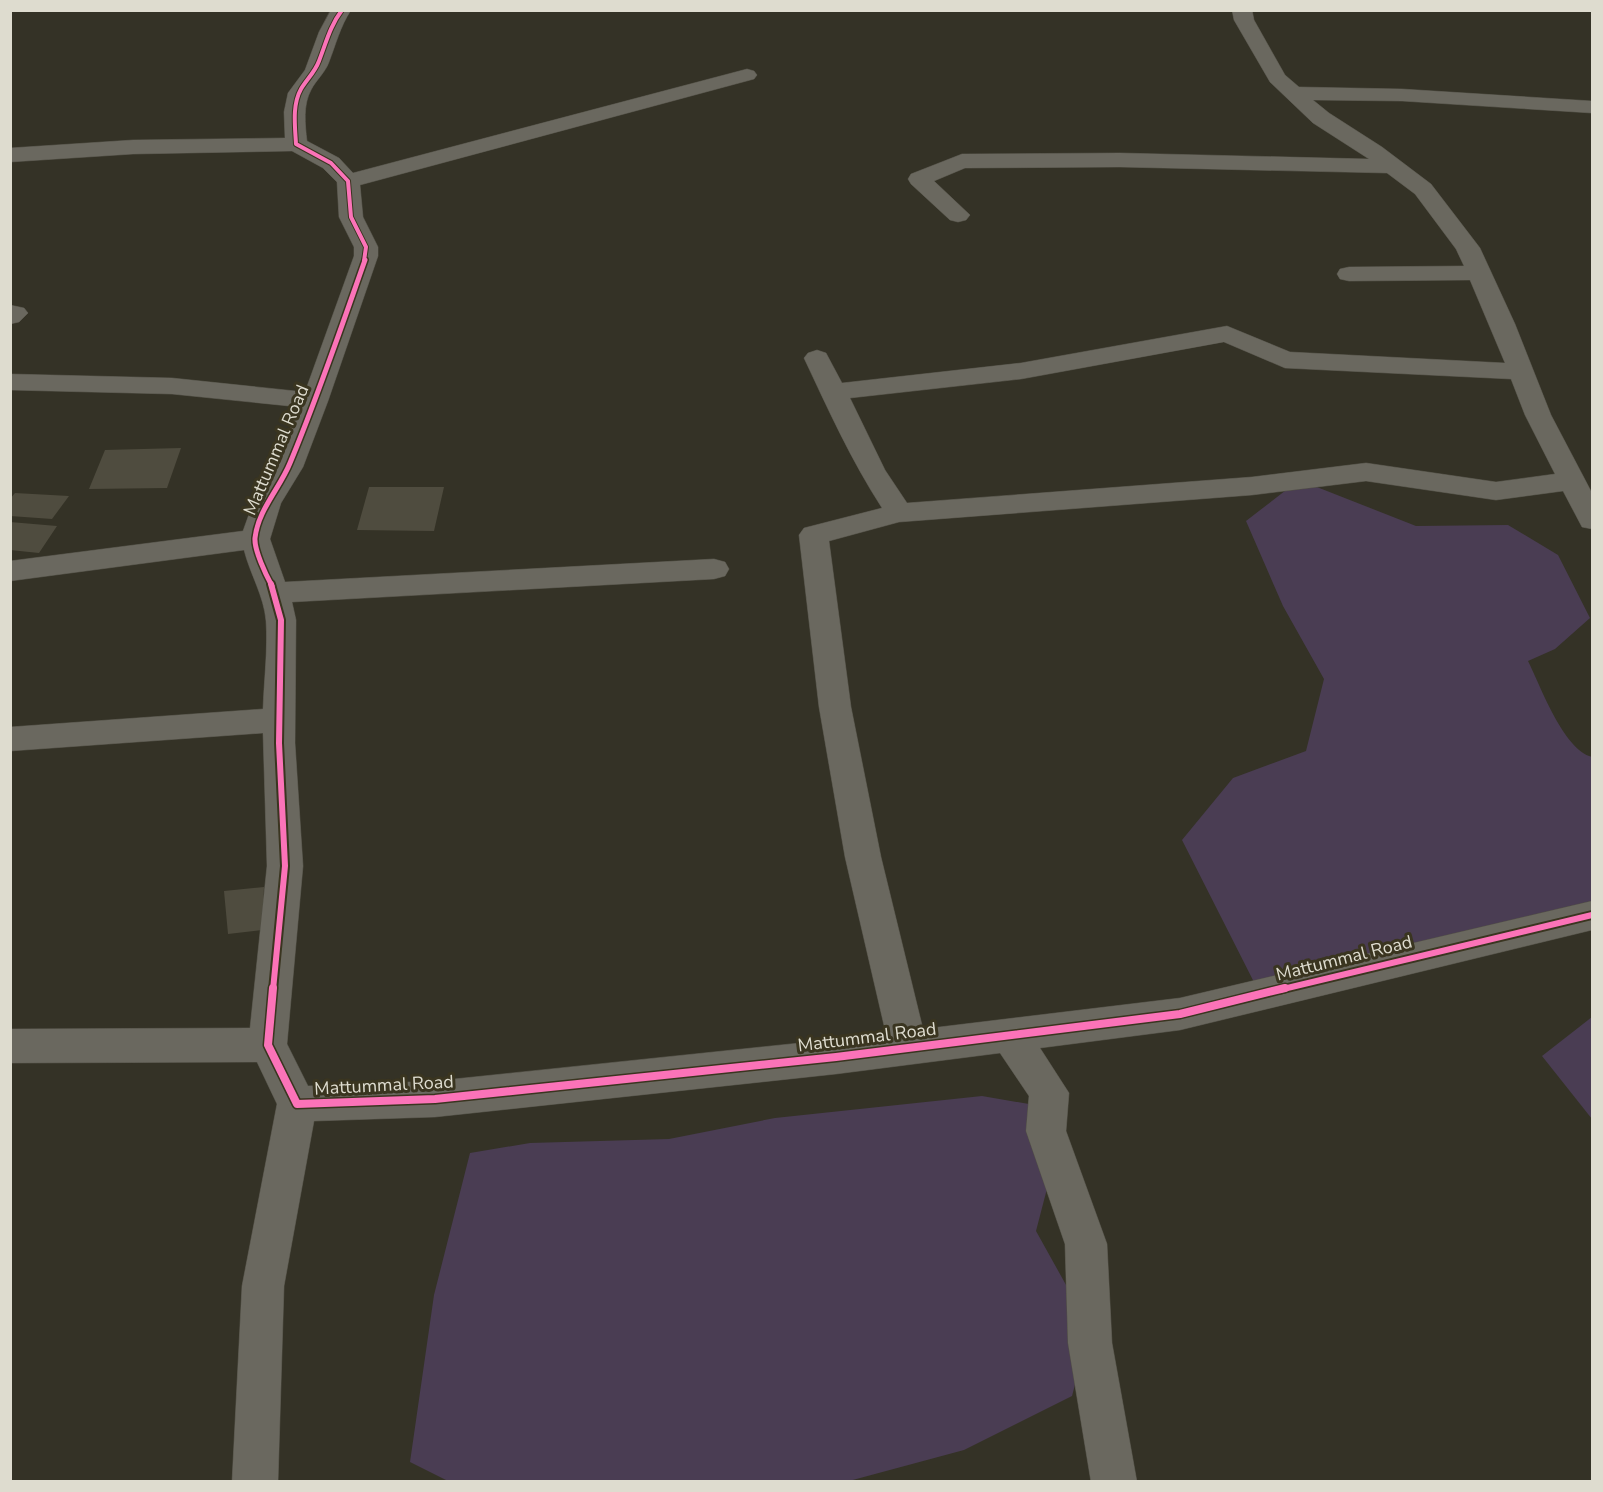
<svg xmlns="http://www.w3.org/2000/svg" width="1603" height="1492" font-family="'Nunito Sans',sans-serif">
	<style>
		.green { fill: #4a3d53 }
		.building { fill: #4f4c3f }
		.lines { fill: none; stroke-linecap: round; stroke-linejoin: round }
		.minor-casing { stroke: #514f45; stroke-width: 1 }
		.minor { fill: #6a685f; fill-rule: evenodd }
		.cycleway-far3-casing { stroke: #3a3520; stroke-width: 6 }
		.cycleway-far2-casing { stroke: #3a3520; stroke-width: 8 }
		.cycleway-far1-casing { stroke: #3a3520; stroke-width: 10 }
		.cycleway-casing { stroke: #3a3520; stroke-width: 11 }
		.cycleway-far3 { stroke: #fb73b8; stroke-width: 4 }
		.cycleway-far2 { stroke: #fb73b8; stroke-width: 5 }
		.cycleway-far1 { stroke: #fb73b8; stroke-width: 6 }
		.cycleway { stroke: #fb73b8; stroke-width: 8 }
		.labels { text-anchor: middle; stroke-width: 6; stroke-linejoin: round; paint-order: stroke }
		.street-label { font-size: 18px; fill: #dedccf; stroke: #3a3520 }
	</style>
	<rect width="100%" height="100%" fill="#343226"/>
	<g class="green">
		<path d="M1299,480L1416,526L1508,525L1558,555L1590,618L1555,649L1528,661C1541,687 1563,749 1592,757V915L1260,994L1182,840L1233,778L1306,751L1324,679L1283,606L1246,521Z"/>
		<polygon points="1592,1017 1592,1119 1542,1056"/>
		<polygon points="982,1096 1029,1104 1049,1181 1036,1231 1090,1328 1072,1396 964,1450 849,1481 450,1482 410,1462 434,1295 470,1153 530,1143 669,1139 775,1118"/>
	</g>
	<g class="building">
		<polygon points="181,448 167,488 89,489 105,450"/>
		<polygon points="369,487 444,487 434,531 357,530"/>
		<polygon points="15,493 69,496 52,519 10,516 10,499"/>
		<polygon points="10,522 57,526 39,553 10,550"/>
		<polygon points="264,887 262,930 228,934 224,891"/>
	</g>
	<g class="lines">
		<g class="minor-casing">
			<g id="minor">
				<path d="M331,10H351C340,27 336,44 329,62C325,73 316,80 311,90C303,105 305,124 307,141L339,158L353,173L747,69L754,71L757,75L754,79L360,185L363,217L378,247V256L328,401L303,467L281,503L270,539L285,582L714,559L725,562L729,569L725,576L714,579L292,602L296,620L295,743L303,866L287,1044L308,1086L435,1081L886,1034L845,857L819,707L799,535L804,528L882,508C851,460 828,409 804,358L808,353L817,350L826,353L842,383L1021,363L1227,326L1290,352L1505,363L1470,280L1349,281L1340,279L1337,274L1340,269L1349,267L1464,266L1456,249L1415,194L1387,173L1120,167L965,168L934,181L970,215L966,220L958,222L950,220L911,184L908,179L911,174L962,154L1120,153L1369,159L1313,123L1270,82L1234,20L1232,10H1252L1254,20L1285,75L1299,87L1402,89L1592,101V113L1402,101L1313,100L1329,113L1382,147L1431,184L1480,248L1515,324L1551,415L1592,493V529L1582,527L1563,491L1496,500L1366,481L1252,495L899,522L829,541L851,707L881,857L923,1029L1180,998L1592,901V930L1180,1030L1040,1048L1069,1093L1066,1131L1107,1244L1112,1343L1137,1482H1091L1068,1343L1065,1244L1026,1131L1029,1096L1000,1053L836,1074L435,1117L314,1121L284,1286L278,1482H232L242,1286L277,1104L257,1062L10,1063V1029L250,1028L267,866L263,733L10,751V727L263,709C264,680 268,650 266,621C264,596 250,574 244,550L10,581V561L243,531L253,503L275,467L299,407L172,394L10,390V374L172,378L305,392L354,256V247L339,217L337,182L323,168L292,151L133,154L10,162V148L133,140L285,138L284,112L288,93L305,70L319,32ZM1224,342L1285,368L1511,379L1525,415L1555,474L1496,482L1366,463L1252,477L907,503L885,470L850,398L1021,379Z"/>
				<polygon points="10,305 24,308 28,313 19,322 10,324"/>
			</g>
		</g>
		<use href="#minor" class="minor"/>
		<g class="cycleway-far3-casing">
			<path id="cycleway-far3" d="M342,10C330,26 326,43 319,61C315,72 307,79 301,89C292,105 295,126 296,144L331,163L348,181L351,217L366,247L364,261"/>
		</g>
		<g class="cycleway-far2-casing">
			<path id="cycleway-far2" d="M272,586C266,575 254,550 255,538C258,510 280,488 290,463C318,396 341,328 365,260"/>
		</g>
		<g class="cycleway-far1-casing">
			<g id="cycleway-far1">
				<polyline points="271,584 281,620 279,743 285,866 273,990"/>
				<polyline points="1279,990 1592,915"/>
			</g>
		</g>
		<g class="cycleway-casing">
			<polyline id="cycleway" points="273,988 268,1045 297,1104 435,1099 836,1057 1180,1014 1285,988"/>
		</g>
		<use href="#cycleway-far3" class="cycleway-far3"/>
		<use href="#cycleway-far2" class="cycleway-far2"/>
		<use href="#cycleway-far1" class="cycleway-far1"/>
		<use href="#cycleway" class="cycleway"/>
	</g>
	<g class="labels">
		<g class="street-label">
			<text transform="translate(276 450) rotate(-67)" y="6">Mattummal Road</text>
			<text transform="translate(1344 958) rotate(-14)" y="6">Mattummal Road</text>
			<text transform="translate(867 1037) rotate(-7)" y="6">Mattummal Road</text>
			<text transform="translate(384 1085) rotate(-3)" y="6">Mattummal Road</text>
		</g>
	</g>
	<rect width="1603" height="1492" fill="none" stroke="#dedccf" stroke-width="24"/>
</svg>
